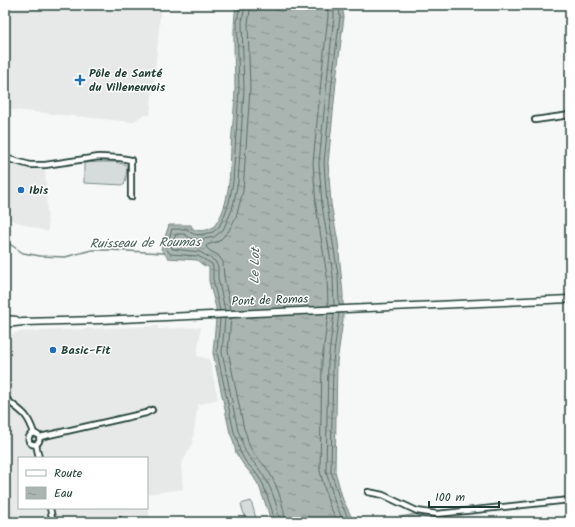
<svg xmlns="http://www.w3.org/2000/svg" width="575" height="527" font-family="Kalam,sans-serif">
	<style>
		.built { fill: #e6e9e8 }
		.forest { fill: url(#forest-firs); stroke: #7a8c88 }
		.pitch { fill: #d6dcdb; stroke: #7a8c88 }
		.water { fill: url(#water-ripples); stroke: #72857f }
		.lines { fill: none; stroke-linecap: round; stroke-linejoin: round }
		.shore { stroke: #576d66; stroke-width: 1 }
		.stream { stroke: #72857f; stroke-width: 1.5 }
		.minor-casing { stroke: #1f3d34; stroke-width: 8 }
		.major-casing { stroke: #1f3d34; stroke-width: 9 }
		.minor { stroke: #fff; stroke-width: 4.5 }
		.major { stroke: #fff; stroke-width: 6 }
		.poi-dot { fill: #1f6fb2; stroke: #fff; stroke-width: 1.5 }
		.labels { text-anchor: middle; stroke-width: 3; stroke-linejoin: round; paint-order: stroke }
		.poi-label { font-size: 12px; font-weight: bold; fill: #1f3d34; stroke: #fff; text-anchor: start }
		.street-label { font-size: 12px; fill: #1f3d34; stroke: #fff }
		.water-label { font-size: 13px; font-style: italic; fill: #49615a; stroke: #fff }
	</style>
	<defs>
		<pattern id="forest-firs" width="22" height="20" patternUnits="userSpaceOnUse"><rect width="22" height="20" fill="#d6dcdb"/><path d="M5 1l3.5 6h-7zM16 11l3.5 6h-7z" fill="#b7bebd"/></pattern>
		<pattern id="water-ripples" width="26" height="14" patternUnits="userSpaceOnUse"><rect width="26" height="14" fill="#aab5b1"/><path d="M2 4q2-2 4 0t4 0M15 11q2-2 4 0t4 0" fill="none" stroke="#8a9491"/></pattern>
	</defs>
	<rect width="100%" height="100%" fill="#f6f7f7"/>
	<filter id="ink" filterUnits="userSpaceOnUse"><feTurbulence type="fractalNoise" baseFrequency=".025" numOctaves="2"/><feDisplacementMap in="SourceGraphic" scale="8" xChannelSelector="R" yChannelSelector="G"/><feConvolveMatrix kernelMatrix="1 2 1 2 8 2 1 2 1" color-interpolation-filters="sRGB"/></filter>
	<g filter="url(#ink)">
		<g class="built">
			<polygon points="5,5 161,5 157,51 150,115 143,115 133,122 5,109"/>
			<polygon points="5,160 34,168 45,168 48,232 5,218"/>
			<polygon points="158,326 158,329 201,327 197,356 209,359 218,399 198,405 192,444 181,465 183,489 147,494 147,458 19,458 19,508 147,508 147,504 151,522 5,522 5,336 19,332"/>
		</g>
		<polygon class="forest" points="414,514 439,522 402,522 402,517"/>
		<g class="pitch">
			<polygon points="101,162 115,162 127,165 126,178 124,185 84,183 84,163"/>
			<polygon points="251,501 256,518 246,521 241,504"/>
		</g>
		<path class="water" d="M236,5H342L344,17L337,72L328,163L331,204L338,242L343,295V320L337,362L335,471L343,500L354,522H271L268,511L259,486L253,476L243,464L236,453L233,440L230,433L213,353L216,318V308L209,281V267L203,265L197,260L168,258L161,249L169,225H191L193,229C200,232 210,231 215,225C230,206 230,171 231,148C232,128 235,107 235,87C235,60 232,32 236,5Z"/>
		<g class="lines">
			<g class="shore">
				<polyline points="328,5 328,16 322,71 313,163 316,206 327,276 328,306"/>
				<polyline points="334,5 334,16 328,71 319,163 322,205 333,275 334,306"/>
				<polyline points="339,5 340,17 333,72 324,163 327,205 338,275 339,305"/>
				<polyline points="225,310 218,278 218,267 215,261 200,252 173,249 171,247 176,234 184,234 190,238 198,240 214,237 223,230 232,210 238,182 244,89 242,22 245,5"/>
				<polyline points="231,310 224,277 223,262 218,255 210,251 206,247 207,245 219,241 228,232 236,217 243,191 250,89 248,23 251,5"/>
				<polyline points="220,311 213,279 213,268 212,264 198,256 170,254 166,248 172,229 187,229 191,233 198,235 213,232 219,227 223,219 229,203 233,182 239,89 237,22 240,5"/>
				<polyline points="339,313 333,362 331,471 340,501 350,522"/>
				<polyline points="328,314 322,361 320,471 329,505 338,522"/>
				<polyline points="334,314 328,362 326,471 335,503 344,522"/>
				<path d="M225,318L222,352L238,431C243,439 242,447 247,454C251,461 257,465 261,472C270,484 279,507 279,522"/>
				<path d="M231,318L228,351L244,429C248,436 247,443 251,449C255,456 260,461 265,466C275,479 285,506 285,522"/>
				<polyline points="220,319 217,352 234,432 237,439 240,452 246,462 256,473 263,484 272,510 274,522"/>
			</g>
			<polyline class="stream" points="5,241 23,253 40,256 65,257 92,250 110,250 164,253"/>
			<g class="minor-casing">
				<g id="minor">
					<polyline points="535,120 570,115"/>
					<polyline points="5,158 30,165 45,165 99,157 120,158 131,160 131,197"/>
					<path d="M5,398C21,413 26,410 34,433"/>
					<circle cx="34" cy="439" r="5.5"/>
					<polyline points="40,437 146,413 152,410"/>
					<polyline points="36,444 39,458"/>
					<polyline points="368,492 383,495 417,511 437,514 570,500"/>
					<polyline points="50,508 53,522"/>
					<polyline points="108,522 119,520"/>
				</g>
			</g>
			<g class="major-casing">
				<g id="major">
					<polyline points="5,319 16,320"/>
					<polyline points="5,324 23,322 99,320 570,299"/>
				</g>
			</g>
			<use href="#minor" class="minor"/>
			<use href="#major" class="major"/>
		</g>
	</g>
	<g class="poi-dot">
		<path d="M78 74h4v4h4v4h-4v4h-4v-4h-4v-4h4z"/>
		<circle cx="21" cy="190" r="4"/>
		<circle cx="53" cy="350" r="4"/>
	</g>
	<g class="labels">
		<g class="poi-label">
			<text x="89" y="77">Pôle de Santé<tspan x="89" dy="14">du Villeneuvois</tspan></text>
			<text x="29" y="194">Ibis</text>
			<text x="61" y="354">Basic-Fit</text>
		</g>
		<g class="street-label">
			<text transform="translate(270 300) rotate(-2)" y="4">Pont de Romas</text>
		</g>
		<g class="water-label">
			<text transform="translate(145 242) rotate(-1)" y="5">Ruisseau de Roumas</text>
			<text transform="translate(254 266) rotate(-89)" y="5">Le Lot</text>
		</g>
	</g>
	<rect width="575" height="527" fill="none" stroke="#fff" stroke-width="20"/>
	<rect x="10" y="10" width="555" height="507" fill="none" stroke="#1f3d34" stroke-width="1.5" filter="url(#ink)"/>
	<rect x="18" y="457" width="130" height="52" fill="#ffffff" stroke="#a5b1ae"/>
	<rect x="26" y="470" width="20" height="6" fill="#ffffff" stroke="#a5b1ae"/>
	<text x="54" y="477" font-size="12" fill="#1f3d34">Route</text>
	<rect x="26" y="487" width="20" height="12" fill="url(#water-ripples)" stroke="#a5b1ae"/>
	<text x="54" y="497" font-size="12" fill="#1f3d34">Eau</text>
	<path d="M429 501v6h70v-6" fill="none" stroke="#1f3d34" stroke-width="2"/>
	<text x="435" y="501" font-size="12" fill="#1f3d34" stroke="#ffffff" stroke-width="3" paint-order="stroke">100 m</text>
</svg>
